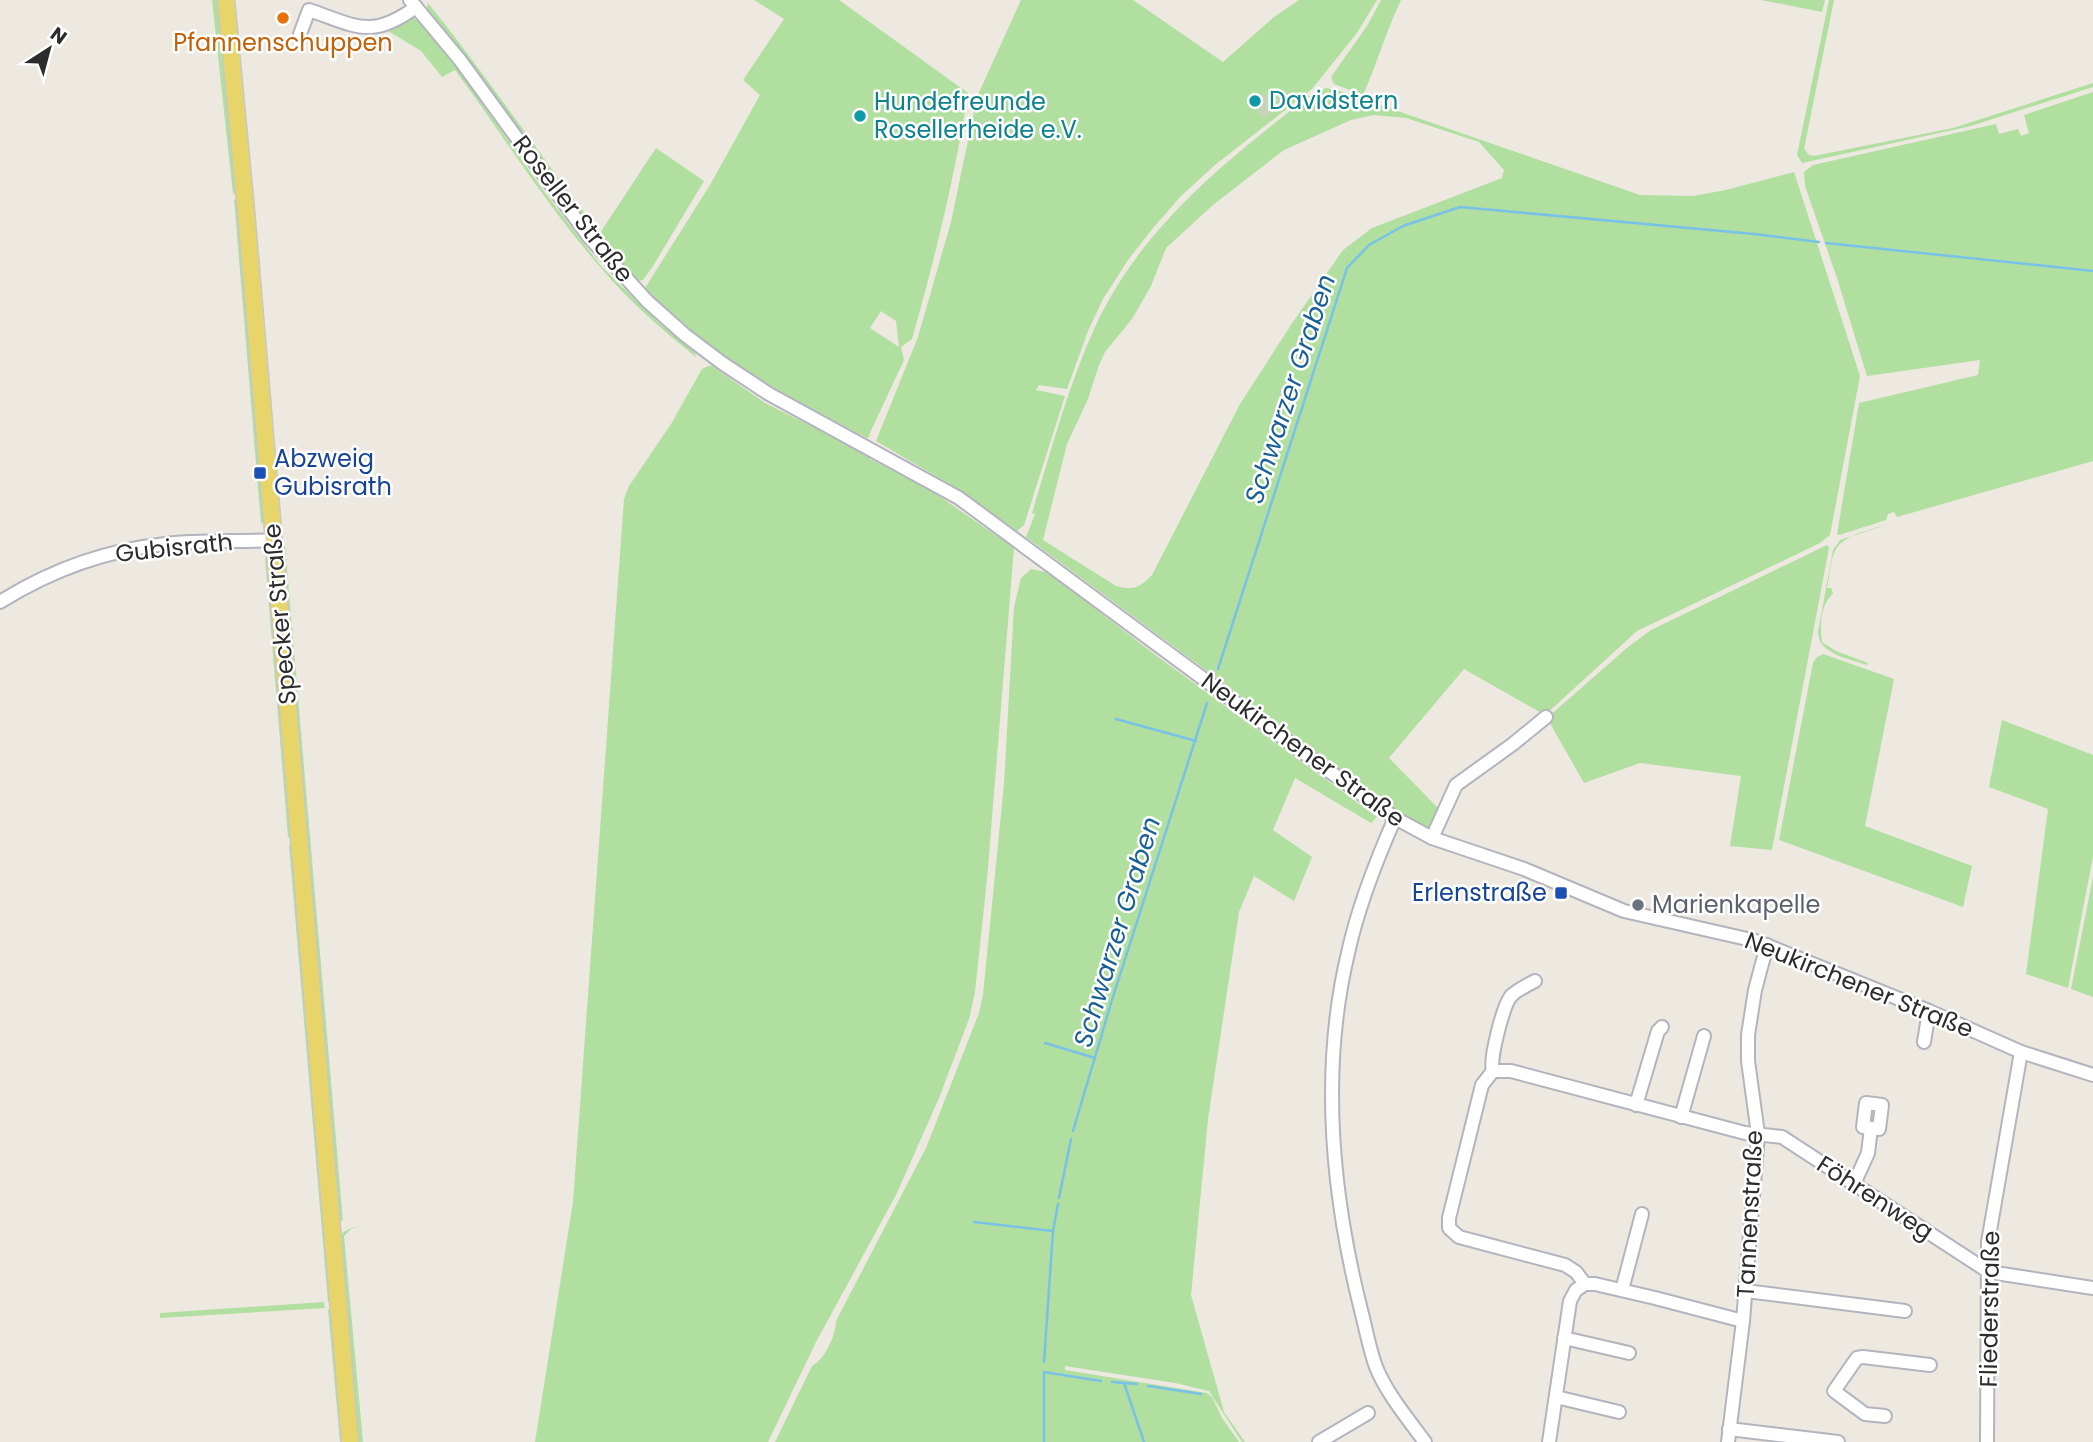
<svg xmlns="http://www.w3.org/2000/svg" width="2093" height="1442" font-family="Poppins,sans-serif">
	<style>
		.green { fill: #b0dfa0; fill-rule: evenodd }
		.cemetery { fill: #c4d5b8 }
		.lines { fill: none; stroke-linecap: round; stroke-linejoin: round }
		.stream { stroke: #7ac1e7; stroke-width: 2.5 }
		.minor-casing { stroke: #b3b4be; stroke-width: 16 }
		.major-casing { stroke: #c8c8c8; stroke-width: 19 }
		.minor { stroke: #fff; stroke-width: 12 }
		.major { stroke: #e8d569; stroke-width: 16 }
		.food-dot { fill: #e8710a; stroke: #fff; stroke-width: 2.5 }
		.culture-dot { fill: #0f9aa8; stroke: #fff; stroke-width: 2.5 }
		.transit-dot { fill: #1a4fb4; stroke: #fff; stroke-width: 2.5 }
		.worship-dot { fill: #6b7280; stroke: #fff; stroke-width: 2.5 }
		.labels { text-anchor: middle; stroke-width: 5; stroke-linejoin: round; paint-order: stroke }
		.food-label { font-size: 24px; fill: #c56008; stroke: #fff }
		.culture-label { font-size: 24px; fill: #0d838f; stroke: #fff; text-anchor: start }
		.street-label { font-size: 24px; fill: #2c2c2c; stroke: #fff }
		.transit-label { font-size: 24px; fill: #164399; stroke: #fff; text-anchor: start }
		.worship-label { font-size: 24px; fill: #5b616d; stroke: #fff; text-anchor: start }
		.water-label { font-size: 26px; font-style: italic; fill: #175f96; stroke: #fff }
	</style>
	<rect width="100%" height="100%" fill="#ede8e0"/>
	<g class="green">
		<polygon points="212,0 218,0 239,190 233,194"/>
		<path d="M754,0H839L968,93C955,176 935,258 912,339L901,347L904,360L869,435L870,436L867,438C789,398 704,354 645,288L710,185L760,95L743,80L784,19ZM881,311L896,321L899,347L870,328Z"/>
		<polygon points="1021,0 1133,0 1223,62 1274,17 1299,0 1377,0 1357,33 1312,89 1215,165 1181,196 1153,228 1128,260 1103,299 1088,331 1067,389 1039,385 1036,390 1065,396 1024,525 1017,531 963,492 876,441 918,337 951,222 977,97"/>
		<path d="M1381,0H1401C1386,31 1377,64 1363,95L1334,84L1331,77L1367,26Z"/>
		<polygon points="1761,0 1825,0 1822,12"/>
		<polygon points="1829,0 1834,0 1804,149 1809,155 1814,156 1953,128 2093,83 2093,87 1971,126 1802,163 1797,155"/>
		<path d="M428,3C488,77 541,158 600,233L656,148L704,181L653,266L643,280L638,281C560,195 500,97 427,8Z"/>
		<path d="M412,17L420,23L462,75L543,190L601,266L659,323L695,353L696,357C662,330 630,302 602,269C547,207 504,136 455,70L442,77L421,51L385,29Z"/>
		<path d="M1326,88L1340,91L1640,195L1693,196L1726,190L1794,172L1860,376L1830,535L1820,543L1637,631L1545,715L1464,669L1389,758L1440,810L1432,825L1427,828L1381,800L1026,537L1035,514L1032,513C1051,451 1068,386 1095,327C1142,226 1224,163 1309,96ZM1374,115L1406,118L1479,142L1504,170L1502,178L1372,228L1343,250L1291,325L1240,404L1152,575C1140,587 1134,591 1116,586L1043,540L1067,444L1088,399L1099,365L1105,352L1132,319L1151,286L1166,248L1213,205L1284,150L1351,120Z"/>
		<polygon points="2093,92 2093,461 1897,517 1894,512 1888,514 1886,520 1839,535 1837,534 1859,403 1978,375 1980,360 1867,376 1837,278 1805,186 1804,172 1813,165 1996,124 1999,134 2018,129 2021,136 2029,133 2024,115"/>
		<polygon points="234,199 242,203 267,517 261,524"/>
		<polygon points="708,366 712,366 765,403 870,455 870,459 929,489 1014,548 987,879 975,992 969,1019 939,1098 896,1195 816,1342 768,1442 535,1442 573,1202 624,499 629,486 671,424 702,369"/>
		<path d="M1895,522C1879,528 1851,532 1839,545C1830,555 1830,575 1827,588H1831L1833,593C1820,607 1820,623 1822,642L1836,651L1868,663L1867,665C1850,659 1818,654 1818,632L1833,550L1840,540Z"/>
		<polygon points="285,545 343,1221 339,1220 279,549"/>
		<polygon points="1827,545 1829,548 1772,850 1730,846 1741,776 1640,763 1584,783 1547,718 1628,647 1651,630"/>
		<polygon points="265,558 271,565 291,837 288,837"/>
		<path d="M1031,569L1049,573L1150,651L1377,817L1371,823L1295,778L1273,830L1312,857L1294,901L1254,876L1239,912L1208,1119L1191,1295L1224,1412L1245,1442H1242L1209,1391L1175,1383L1065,1366V1370L1207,1393L1212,1397L1222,1418L1239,1442H775L812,1366C825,1359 836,1335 836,1321L926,1148L979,1013L983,995L1004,784L1014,607L1021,578Z"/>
		<polygon points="1823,654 1894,679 1865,826 1972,866 1963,907 1779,840 1813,663 1817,657"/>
		<polygon points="2002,720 2093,755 2093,856 2068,988 2026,974 2048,809 1989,787"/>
		<polygon points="289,845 295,845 331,1301 328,1302"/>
		<polygon points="2093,877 2093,997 2071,989"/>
		<path d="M362,1226L351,1229L344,1236L363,1442H355L338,1238C345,1229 351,1228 362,1226Z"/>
		<polygon points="324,1302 325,1308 160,1318 160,1313"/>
		<polygon points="328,1309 332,1310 346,1442 340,1442"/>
	</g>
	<polygon class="cemetery" points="1270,92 1284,102 1264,119 1248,103"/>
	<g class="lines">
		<g class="stream">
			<polyline points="1826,243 2093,271"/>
			<polyline points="1218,669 1347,268 1369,245 1403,226 1460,207 1754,234 1819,242"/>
			<polyline points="1116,719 1196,741"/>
			<polyline points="1045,1043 1095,1058"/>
			<polyline points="1073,1131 1112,1000 1207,703"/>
			<polyline points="1059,1198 1071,1139"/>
			<polyline points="974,1222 1053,1231"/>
			<polyline points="1044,1362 1053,1231 1058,1204"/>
			<polyline points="1112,1382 1124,1383 1144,1442"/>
			<polyline points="1124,1383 1137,1384"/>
			<polyline points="1148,1386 1201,1394"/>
			<polyline points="1044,1442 1044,1372 1101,1381"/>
		</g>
		<g class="minor-casing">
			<g id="minor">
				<polyline points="410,0 460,60 589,237 647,301 685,335 722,363 769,394 959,498 1305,754 1395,818 1432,838 1524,869 1624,911 1756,941 1929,1011 2021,1052 2093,1075"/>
				<path d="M300,34L309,10C356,26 371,40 416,7"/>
				<path d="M0,602C51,570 106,550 166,544C202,540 238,542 274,540"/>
				<path d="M1395,818C1376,861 1358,907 1348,953C1320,1070 1332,1195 1361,1310C1366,1329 1369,1348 1376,1367C1387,1394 1408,1419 1425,1442"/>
				<polyline points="1432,838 1456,785 1513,744 1546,717"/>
				<polyline points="1924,1042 1929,1011"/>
				<path d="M1493,1071C1489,1060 1503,1006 1511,996C1517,990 1527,985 1535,981"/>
				<polygon points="1866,1103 1882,1105 1879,1129 1863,1127"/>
				<polyline points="1636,1105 1658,1031 1662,1027"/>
				<polyline points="1681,1117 1704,1036"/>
				<polyline points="1854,1184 1868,1153 1871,1128"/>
				<polyline points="1585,1284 1576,1272 1565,1265 1459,1237 1449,1228 1449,1218 1482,1085 1493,1071 1511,1071 1745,1133 1782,1137 1989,1272 2093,1288"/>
				<polyline points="1585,1284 1595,1284 1655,1298 1743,1321"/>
				<polyline points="1622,1290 1642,1214"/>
				<polyline points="1746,1291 1905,1311"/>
				<polyline points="1564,1338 1629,1353"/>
				<polyline points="1556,1397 1619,1412"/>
				<polyline points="1885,1416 1865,1414 1834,1391 1857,1358 1863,1357 1930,1365"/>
				<polyline points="1729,1429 1838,1442"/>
				<polyline points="1319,1442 1368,1413"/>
				<polyline points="1549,1442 1570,1301 1576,1290 1585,1284"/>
				<polyline points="1728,1442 1743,1321 1758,1134 1748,1061 1748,1035 1755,990 1767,945"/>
				<polyline points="1987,1442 1988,1242 2021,1052"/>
			</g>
		</g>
		<g class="major-casing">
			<polyline id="major" points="226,0 246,211 350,1442"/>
		</g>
		<use href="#minor" class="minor"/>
		<use href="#major" class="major"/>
	</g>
	<circle class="food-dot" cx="283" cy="18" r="7"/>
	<g class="culture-dot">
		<circle cx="1255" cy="101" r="7"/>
		<circle cx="860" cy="116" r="7"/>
	</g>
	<g class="transit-dot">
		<rect x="253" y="466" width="14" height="14" rx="3.5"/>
		<rect x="1554" y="886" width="14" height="14" rx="3.5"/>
	</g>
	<circle class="worship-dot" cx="1638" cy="905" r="7"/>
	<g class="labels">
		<g class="food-label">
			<text x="283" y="51">Pfannenschuppen</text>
		</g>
		<g class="culture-label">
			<text x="1269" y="109">Davidstern</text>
			<text x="874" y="110">Hundefreunde<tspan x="874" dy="28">Rosellerheide e.V.</tspan></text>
		</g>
		<g class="street-label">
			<text transform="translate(573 209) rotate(52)" y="8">Roseller Straße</text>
			<text transform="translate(174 548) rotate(-6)" y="8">Gubisrath</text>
			<text transform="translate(280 614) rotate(-95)" y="8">Specker Straße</text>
			<text transform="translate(1303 750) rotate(36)" y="8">Neukirchener Straße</text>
			<text transform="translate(1859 985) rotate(22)" y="8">Neukirchener Straße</text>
			<text transform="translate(1875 1198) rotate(33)" y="8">Föhrenweg</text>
			<text transform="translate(1750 1214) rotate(-87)" y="8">Tannenstraße</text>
			<text transform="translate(1990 1309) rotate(-89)" y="8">Fliederstraße</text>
		</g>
		<g class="transit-label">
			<text x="274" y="467">Abzweig<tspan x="274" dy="28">Gubisrath</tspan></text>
			<text x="1547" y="901" text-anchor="end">Erlenstraße</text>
		</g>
		<g class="worship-label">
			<text x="1652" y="913">Marienkapelle</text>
		</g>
		<g class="water-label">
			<text transform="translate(1290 389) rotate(-72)" y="9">Schwarzer Graben</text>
			<text transform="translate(1117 932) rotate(-73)" y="9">Schwarzer Graben</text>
		</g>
	</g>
	<g transform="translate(49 49) rotate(36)" stroke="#ffffff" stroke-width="5" paint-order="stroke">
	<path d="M0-5L12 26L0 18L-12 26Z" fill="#2c2c2c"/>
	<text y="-10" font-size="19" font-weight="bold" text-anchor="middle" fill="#2c2c2c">N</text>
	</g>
</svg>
